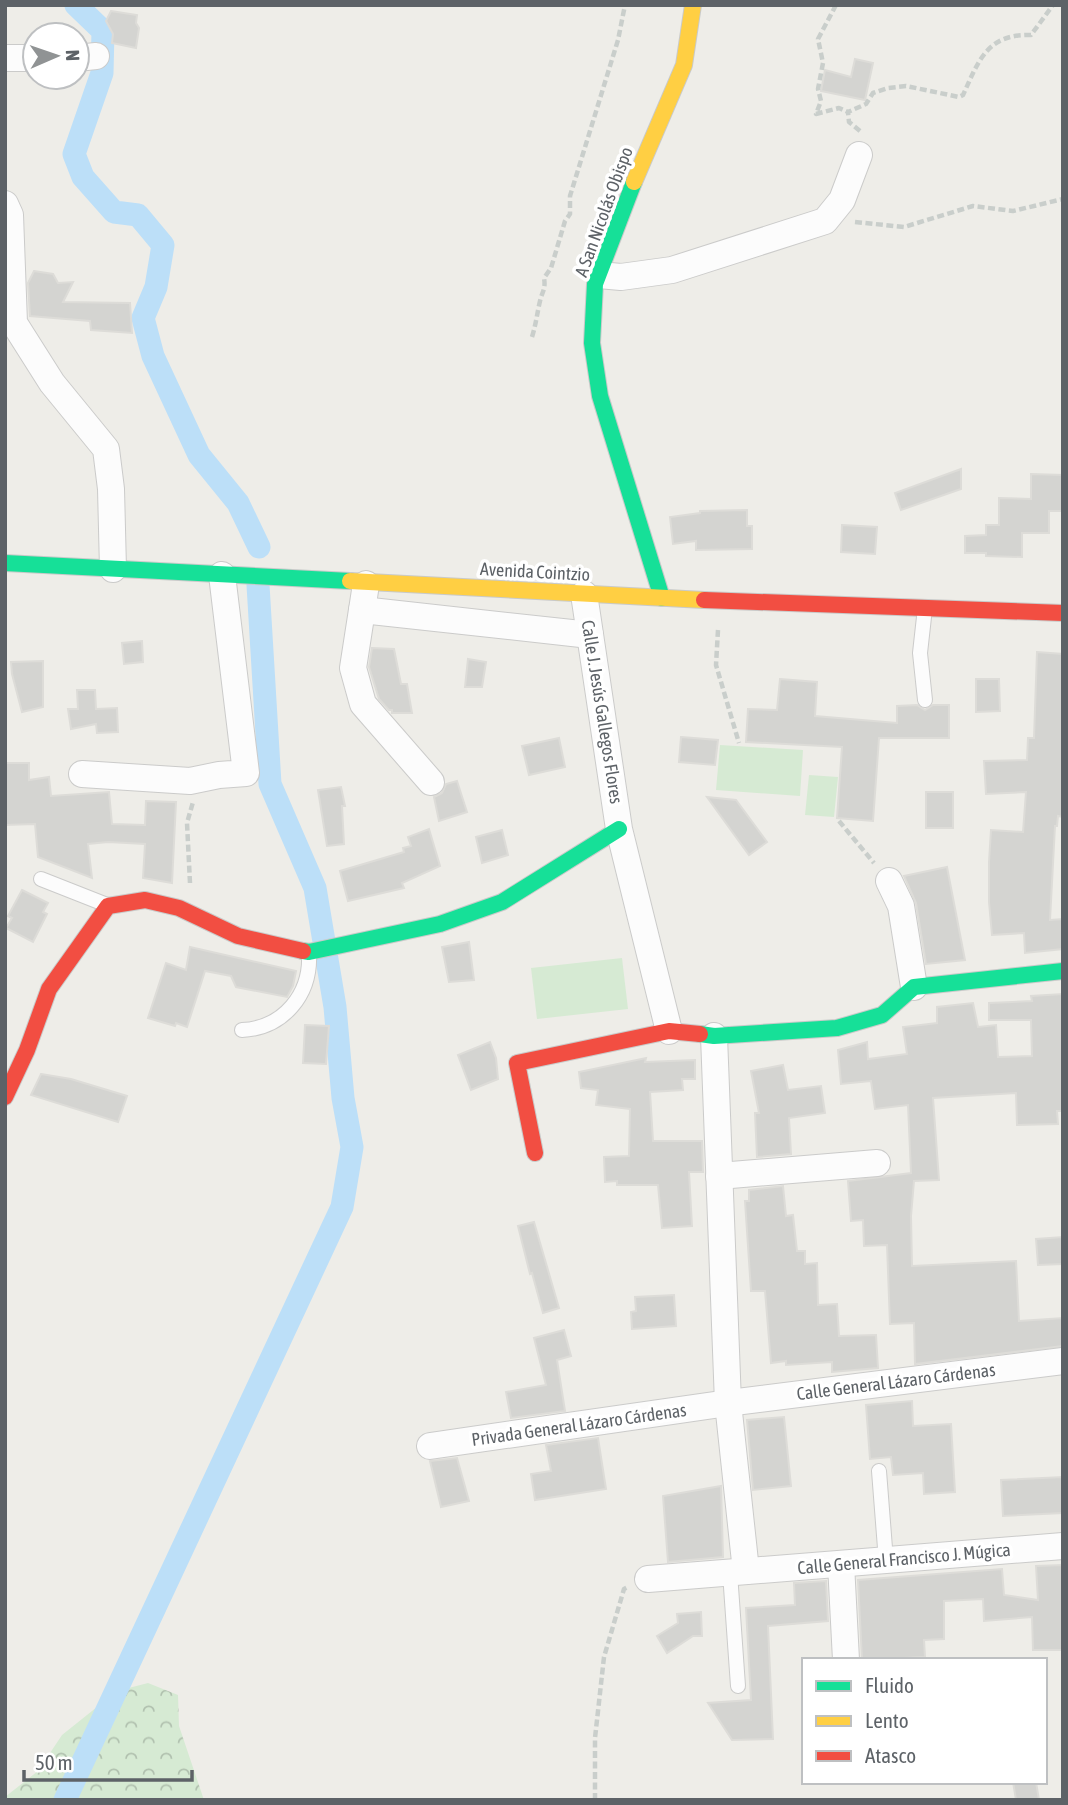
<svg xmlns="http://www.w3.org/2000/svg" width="1068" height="1805" font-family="'Asap Condensed',sans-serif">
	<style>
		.grass { fill: #d6ead3 }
		.park { fill: url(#park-crowns) }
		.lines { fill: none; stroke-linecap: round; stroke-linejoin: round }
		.canal { stroke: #bcdff8; stroke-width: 23 }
		.building { fill: #d4d4d1; stroke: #dddcd8; stroke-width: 2 }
		.lane-casing { stroke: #cbcbca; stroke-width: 16 }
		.street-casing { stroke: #cbcbca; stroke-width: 28 }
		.fast-casing { stroke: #c9cac9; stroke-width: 18 }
		.slow-casing { stroke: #c9cac9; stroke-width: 18 }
		.jam-casing { stroke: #c9cac9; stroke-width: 18 }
		.path { stroke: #c9cecb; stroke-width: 4.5; stroke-dasharray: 7 3.5; stroke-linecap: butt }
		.lane { stroke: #fcfcfc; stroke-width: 14 }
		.street { stroke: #fcfcfc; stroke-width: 26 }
		.fast { stroke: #16e098; stroke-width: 16 }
		.slow { stroke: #ffcf43; stroke-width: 16 }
		.jam { stroke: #f24e42; stroke-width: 16 }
		.labels { text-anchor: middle; stroke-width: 7; stroke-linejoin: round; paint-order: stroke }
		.street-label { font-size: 18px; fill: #5d6267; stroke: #fff }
	</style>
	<defs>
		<pattern id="park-crowns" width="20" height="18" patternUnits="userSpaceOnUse" patternTransform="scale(1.75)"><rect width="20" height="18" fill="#d6ead3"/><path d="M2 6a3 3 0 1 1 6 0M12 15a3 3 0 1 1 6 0" fill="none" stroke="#b1c1af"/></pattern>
	</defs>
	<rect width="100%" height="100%" fill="#eeede8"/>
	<g class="grass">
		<polygon points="720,745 803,750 800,796 716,790"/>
		<polygon points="809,775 838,777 834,817 805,815"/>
		<polygon points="622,958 628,1009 537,1019 531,968"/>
	</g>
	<polygon class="park" points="148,1683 178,1695 179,1726 204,1800 5,1800 5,1797 38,1771 62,1735 117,1691"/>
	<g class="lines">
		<g class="canal">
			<polyline points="76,5 103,31 102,73 74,154 83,177 114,212 138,215 163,245 156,287 143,318 153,356 199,455 238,503 259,547"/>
			<polyline points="65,1800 342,1207 352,1147 343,1098 335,1007 315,888 270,784 258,585"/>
		</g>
	</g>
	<g class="building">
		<polygon points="111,11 137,15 136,23 139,28 136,48 112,43 113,34 106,21"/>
		<polygon points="855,59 873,63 865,100 821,91 825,70 851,77"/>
		<polygon points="34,271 53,274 58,283 73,282 63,302 130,303 132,333 91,330 90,321 30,316 28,283"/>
		<polygon points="961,469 961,489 901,510 895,493"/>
		<polygon points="1031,474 1063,475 1063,511 1049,511 1049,533 1022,533 1022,557 986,556 986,553 965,553 965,536 986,535 986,525 999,525 999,498 1031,499"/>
		<polygon points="747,510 747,526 752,526 752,549 696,550 696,541 673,544 670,517 700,513 700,511"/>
		<polygon points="842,525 877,527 875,554 841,552"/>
		<polygon points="142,641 143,662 124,664 122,643"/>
		<polygon points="372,648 394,649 401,684 407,684 412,713 392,713 392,710 389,710 379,699 369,667"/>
		<polygon points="1037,652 1063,654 1063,817 1058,816 1057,826 1055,826 1050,920 1063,919 1063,949 1025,953 1024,933 992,935 989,902 989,862 991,830 1023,832 1026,792 986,794 984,761 1027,760 1028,738 1034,738"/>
		<polygon points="468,659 486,662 482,687 465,687"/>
		<polygon points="43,661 43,707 22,712 12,674 11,662"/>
		<polygon points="780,679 817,682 815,716 897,723 897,706 917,705 925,710 933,705 949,705 949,738 879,738 873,821 837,818 842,747 746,742 748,709 777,710"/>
		<polygon points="976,679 999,679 1000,711 976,712"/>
		<polygon points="77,690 95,690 96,709 117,708 118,732 97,733 96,724 71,729 68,709 78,709"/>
		<polygon points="681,737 718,740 715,765 679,762"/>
		<polygon points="559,738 565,767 529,775 522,746"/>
		<polygon points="5,763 29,763 29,780 49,777 51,796 109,792 112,824 145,825 146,801 176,802 172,883 143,878 145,844 108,842 88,844 92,878 38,857 35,824 5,825"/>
		<polygon points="457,781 467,812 439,821 434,797 442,793 446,784"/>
		<polygon points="341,787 345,806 342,806 344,844 327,846 318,790"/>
		<rect x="926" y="792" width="27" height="36"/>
		<polygon points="707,797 736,800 767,842 749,855"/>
		<polygon points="429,829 440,866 402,883 404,888 348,901 340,871 404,852 403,848 411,846 408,837"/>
		<polygon points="502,830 508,855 482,863 476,837"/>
		<polygon points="947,867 965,960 926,964 916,903 904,876"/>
		<polygon points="22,890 48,903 43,912 47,914 33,942 6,928 12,918 8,916"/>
		<polygon points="469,942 474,980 449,982 442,947"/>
		<polygon points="190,947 296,971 293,986 287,997 236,987 231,976 205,971 187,1027 176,1023 175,1026 148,1018 166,963 186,970"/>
		<polygon points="1063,994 1063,1111 1057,1111 1058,1124 1017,1125 1016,1093 933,1098 939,1180 914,1181 911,1216 912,1266 1016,1261 1019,1321 1063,1318 1063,1346 915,1364 914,1323 890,1324 887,1245 864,1246 863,1220 851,1221 848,1181 911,1173 908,1105 875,1109 871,1081 841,1084 838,1050 867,1042 868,1059 907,1054 903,1027 937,1023 937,1007 973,1003 978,1027 996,1025 998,1057 1032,1056 1031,1020 989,1020 989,1003 1032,1001 1031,996"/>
		<polygon points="305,1025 329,1026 326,1064 303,1063"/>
		<polygon points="490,1042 496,1058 498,1079 471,1090 458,1055"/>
		<polygon points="646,1058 645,1062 695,1060 695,1079 682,1079 683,1090 650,1092 653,1141 702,1141 703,1172 689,1172 692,1226 662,1228 658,1185 617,1185 617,1181 605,1182 604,1157 629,1156 630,1109 596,1105 598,1090 581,1088 579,1072"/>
		<polygon points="783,1065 788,1090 821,1086 825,1113 789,1118 791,1154 757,1157 755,1113 759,1113 751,1071"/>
		<polygon points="41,1074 71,1079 127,1096 118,1122 31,1095"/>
		<polygon points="783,1186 786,1216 793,1215 797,1251 805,1251 805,1264 817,1263 818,1305 837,1304 839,1336 876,1335 878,1368 832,1372 832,1362 786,1365 786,1361 771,1363 765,1291 751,1291 745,1201 749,1201 749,1190"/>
		<polygon points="534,1222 559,1308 543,1313 532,1273 530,1274 518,1226"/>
		<polygon points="1063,1237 1063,1264 1038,1265 1036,1239"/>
		<polygon points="674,1295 676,1326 632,1329 631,1312 636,1311 635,1297"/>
		<polygon points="564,1330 571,1356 557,1360 565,1411 511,1418 506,1392 546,1385 534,1338"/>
		<polygon points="912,1401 913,1426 951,1424 955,1492 924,1494 923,1473 893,1475 891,1457 870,1459 866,1405"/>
		<polygon points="784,1417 791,1486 753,1490 747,1420"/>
		<polygon points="598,1438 606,1489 535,1500 531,1474 551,1471 546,1445"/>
		<polygon points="457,1458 469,1501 441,1507 430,1461"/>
		<polygon points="1063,1477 1063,1513 1003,1516 1001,1480"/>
		<polygon points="721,1486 723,1557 668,1562 663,1496"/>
		<polygon points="1063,1565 1063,1650 1033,1650 1032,1617 984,1621 983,1599 944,1601 944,1639 924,1640 925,1657 862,1660 858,1580 1002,1569 1004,1595 1038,1600 1036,1566"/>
		<polygon points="826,1581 828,1621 768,1626 773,1739 732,1740 708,1703 751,1700 746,1608 795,1605 794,1583"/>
		<polygon points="701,1612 702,1636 693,1636 667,1653 657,1636 678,1623 677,1614"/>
		<polygon points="1013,1782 1036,1782 1039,1800 1016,1800"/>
	</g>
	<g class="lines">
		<g class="lane-casing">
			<g id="lane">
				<polyline points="925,608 920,653 925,700"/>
				<polyline points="41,879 107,905"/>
				<path d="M242,1030C284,1028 311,994 309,954"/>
				<polyline points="879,1471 886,1561"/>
				<polyline points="730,1573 738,1686"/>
			</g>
		</g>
		<g class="street-casing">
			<g id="street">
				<polyline points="5,58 35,58"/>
				<polyline points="77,58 96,56"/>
				<polyline points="5,204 10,215 14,323 52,383 106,449 111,489 113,569"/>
				<polyline points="599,275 621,277 672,270 825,221 842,200 859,155"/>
				<polyline points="366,584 362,610 590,635"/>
				<polyline points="584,594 619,829 669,1031"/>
				<polyline points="362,610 353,668 363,704 431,782"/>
				<polyline points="82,774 190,781 219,775 246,773 222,575"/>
				<polyline points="889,881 901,906 914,987"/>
				<polyline points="714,1036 728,1403 746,1571"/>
				<polyline points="719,1176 877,1163"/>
				<polyline points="430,1446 728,1403 1063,1361"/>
				<polyline points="841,1564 846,1660"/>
				<polyline points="648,1579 1063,1546"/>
			</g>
		</g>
		<g class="fast-casing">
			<g id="fast">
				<polyline points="634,182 595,284 592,343 600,396 662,598"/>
				<polyline points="5,563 350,581"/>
				<polyline points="303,951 309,952 440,924 502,902 619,829"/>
				<polyline points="700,1034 714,1036 837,1028 882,1015 914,987 1063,971"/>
			</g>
		</g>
		<g class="slow-casing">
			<g id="slow">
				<polyline points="634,182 684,65 693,5"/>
				<polyline points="350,581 704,600"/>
			</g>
		</g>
		<g class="jam-casing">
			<g id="jam">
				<polyline points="704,600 1063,613"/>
				<polyline points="5,1097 27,1050 49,989 108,906 145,900 179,908 238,936 303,951"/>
				<polyline points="535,1153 517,1063 669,1031 700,1034"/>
			</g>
		</g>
		<g class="path">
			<polyline points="836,5 818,39 823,63 818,89 821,101 816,114 839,108 848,112"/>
			<path d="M860,131L849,122L848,112L866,104L873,93L888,88L906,86L959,97L963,95C979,60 987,34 1031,35L1053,5"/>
			<polyline points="855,222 904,227 973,206 1013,211 1063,199"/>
			<path d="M532,337C536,324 537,314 540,301C542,292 546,289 544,278L551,268L565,221L570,214V196L618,40L625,5"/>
			<polyline points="718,630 716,665 739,743"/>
			<polyline points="839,821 874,863"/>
			<polyline points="190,883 187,823 193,802"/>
			<polyline points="595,1800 595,1738 604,1657 624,1589 628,1587"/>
		</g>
		<use href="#lane" class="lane"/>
		<use href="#street" class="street"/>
		<use href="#fast" class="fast"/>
		<use href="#slow" class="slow"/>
		<use href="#jam" class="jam"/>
	</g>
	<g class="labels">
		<g class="street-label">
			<text transform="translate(604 212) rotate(-70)" y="6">A San Nicolás Obispo</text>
			<text transform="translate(535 572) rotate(3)" y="6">Avenida Cointzio</text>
			<text transform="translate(602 712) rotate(81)" y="6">Calle J. Jesús Gallegos Flores</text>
			<text transform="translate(896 1382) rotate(-7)" y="6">Calle General Lázaro Cárdenas</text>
			<text transform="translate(579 1425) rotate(-8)" y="6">Privada General Lázaro Cárdenas</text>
			<text transform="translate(904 1559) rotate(-5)" y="6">Calle General Francisco J. Múgica</text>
		</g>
	</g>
	<rect width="1068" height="1805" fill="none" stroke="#5d6267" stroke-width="14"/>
	<rect x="802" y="1658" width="245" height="126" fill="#ffffff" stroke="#bec0c2" stroke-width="2"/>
	<rect x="816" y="1681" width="35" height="10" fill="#16e098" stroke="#bec0c2" stroke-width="2"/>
	<text x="865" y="1693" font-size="21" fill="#5d6267">Fluido</text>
	<rect x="816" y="1716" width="35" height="10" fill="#ffcf43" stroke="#bec0c2" stroke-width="2"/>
	<text x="865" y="1728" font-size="21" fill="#5d6267">Lento</text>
	<rect x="816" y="1751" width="35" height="10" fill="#f24e42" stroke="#bec0c2" stroke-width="2"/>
	<text x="865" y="1763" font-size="21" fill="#5d6267">Atasco</text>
	<g transform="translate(56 56) rotate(88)"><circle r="33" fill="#ffffff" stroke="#bec0c2" stroke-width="2"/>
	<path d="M0-5L12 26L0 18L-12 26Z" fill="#909394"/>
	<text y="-10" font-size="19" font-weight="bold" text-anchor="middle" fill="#5d6267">N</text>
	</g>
	<path d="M24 1770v10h168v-10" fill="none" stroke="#5d6267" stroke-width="3.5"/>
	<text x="35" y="1770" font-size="21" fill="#5d6267" stroke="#ffffff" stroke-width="5" paint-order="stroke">50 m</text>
</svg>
